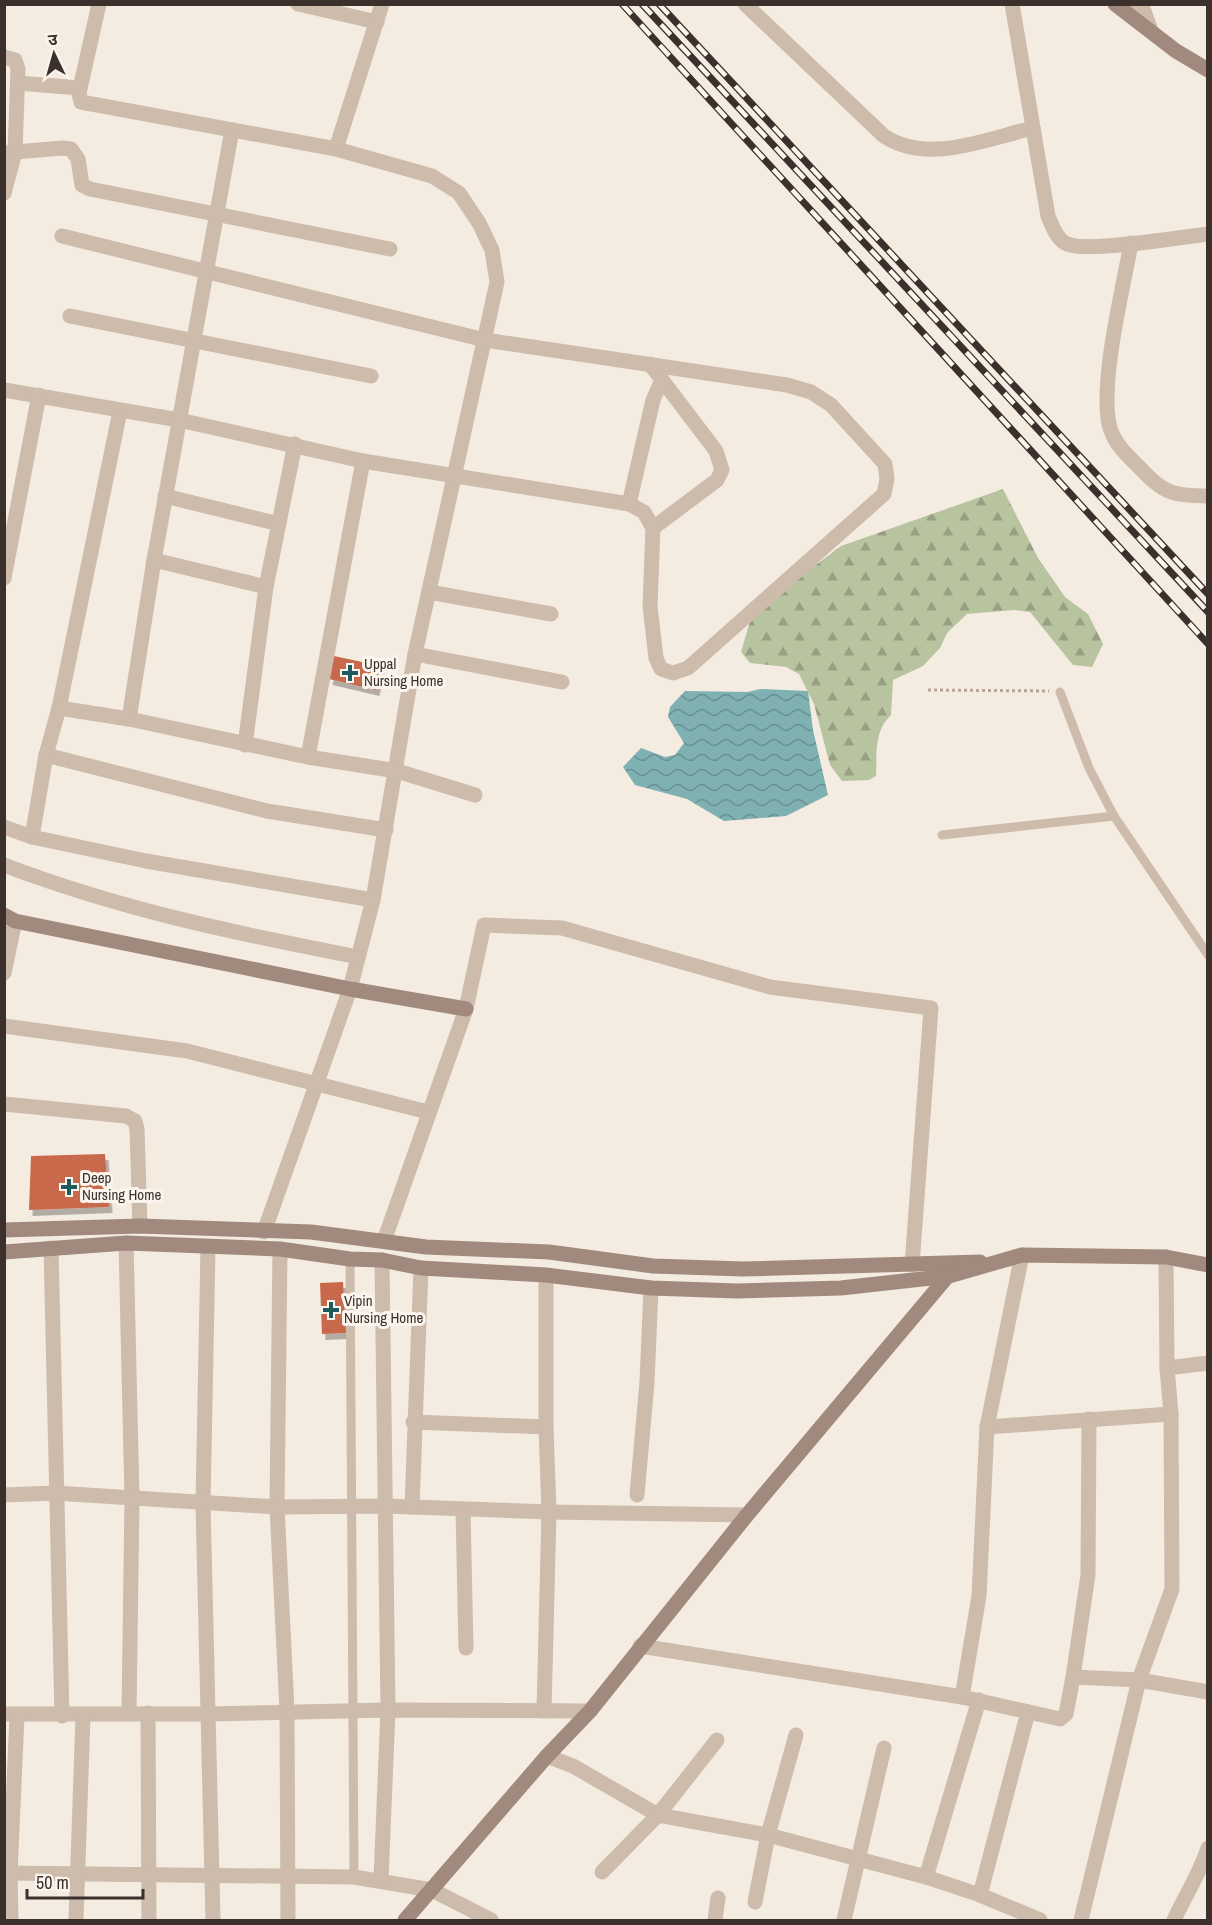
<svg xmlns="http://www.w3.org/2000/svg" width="1212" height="1925" font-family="'Archivo Narrow','Noto Sans Devanagari',sans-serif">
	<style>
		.forest { fill: url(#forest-firs) }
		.water { fill: url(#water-waves) }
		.building { fill: #c8694b; filter: url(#shadow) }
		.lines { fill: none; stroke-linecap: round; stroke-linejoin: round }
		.path { stroke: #b9a596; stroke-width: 3; stroke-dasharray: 3 3; stroke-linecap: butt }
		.lane { stroke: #cdbbac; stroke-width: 9 }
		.street { stroke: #cdbbac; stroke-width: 15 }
		.secondary { stroke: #a18a7d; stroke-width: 15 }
		.rail-casing { stroke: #3b302b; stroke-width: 7 }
		.rail { stroke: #fbf5ee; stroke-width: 4.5; stroke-dasharray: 14; stroke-linecap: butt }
		.poi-dot { fill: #1f5a5e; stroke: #fbf5ee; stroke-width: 2 }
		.labels { text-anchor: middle; stroke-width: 6; stroke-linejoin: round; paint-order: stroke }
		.poi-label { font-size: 15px; fill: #3b302b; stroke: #fbf5ee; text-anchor: start }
	</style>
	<defs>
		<pattern id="forest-firs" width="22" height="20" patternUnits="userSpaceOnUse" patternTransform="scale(1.5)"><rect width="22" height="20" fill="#b8c4a0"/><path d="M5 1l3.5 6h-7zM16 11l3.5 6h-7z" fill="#97a083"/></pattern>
		<pattern id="water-waves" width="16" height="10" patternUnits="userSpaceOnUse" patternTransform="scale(1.5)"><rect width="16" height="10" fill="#7fb0b2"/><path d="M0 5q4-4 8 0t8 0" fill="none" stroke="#699091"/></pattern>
		<filter id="shadow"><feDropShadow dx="3.5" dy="6" stdDeviation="0" flood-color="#0004"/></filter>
	</defs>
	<rect width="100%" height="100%" fill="#f4ebe1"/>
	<path class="forest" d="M1003,489L1038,558L1065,597L1088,614L1103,644L1092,667L1073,665L1030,612L1014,610L967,614L947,633L940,648L923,666L893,680L891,715C874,731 877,753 876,776L869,780L842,781L830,765L814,704L799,674L786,667L750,663L741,652L750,621L793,582L841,546Z"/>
	<polygon class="water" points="760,689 808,691 813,730 828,795 786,816 724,821 687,799 635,785 623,767 641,748 665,757 675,755 684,743 668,717 670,707 685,691 748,692"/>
	<g class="building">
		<polygon points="334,656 381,666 376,690 329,679"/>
		<polygon points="105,1154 109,1207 29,1210 31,1156"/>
		<polygon points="343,1282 346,1333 322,1334 320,1283"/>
	</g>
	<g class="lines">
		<polyline class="path" points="928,690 1049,691"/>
		<g class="lane">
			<polyline points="1060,692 1089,768 1114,816 1208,955"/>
			<polyline points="942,835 1114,816"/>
			<polyline points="350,1259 354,1877"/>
		</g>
		<g class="street">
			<polyline points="99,4 79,93 81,102 336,149 432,176 459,193 479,223 492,250 497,282 415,654 373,900 350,989 264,1232"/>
			<polyline points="298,4 377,22"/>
			<path d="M745,4L884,136C928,165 986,139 1033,128"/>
			<path d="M1012,4L1048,216C1052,225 1056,238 1065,243C1083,254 1182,237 1208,234"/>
			<polyline points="1137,4 1144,11 1151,31"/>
			<polyline points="4,57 15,60 18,69 15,152 4,193"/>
			<polyline points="18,83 80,88"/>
			<polyline points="336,149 382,4"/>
			<polyline points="4,153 62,148 71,149 78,159 82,185 90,189 390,249"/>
			<path d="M1131,243C1123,289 1100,380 1109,424C1113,443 1127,455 1140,468C1163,493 1173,496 1208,496"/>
			<polyline points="70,316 371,376"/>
			<polyline points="650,364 716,451 722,470 717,480 653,528"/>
			<polyline points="4,390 179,420 363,461 629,504 644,512 653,528 650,606 656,658 661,669 673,673 688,668 884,494 887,479 885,464 831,405 811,392 787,385 485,340 62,236"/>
			<polyline points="165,496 279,524"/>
			<polyline points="629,504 653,400 662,380"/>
			<polyline points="154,560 266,587"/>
			<polyline points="4,578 39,395"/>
			<polyline points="429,592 551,614"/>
			<polyline points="415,654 562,682"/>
			<polyline points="59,708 120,411"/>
			<polyline points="129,719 154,560 232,130"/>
			<polyline points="245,745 266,587 295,444"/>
			<polyline points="46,755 267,811 386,830"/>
			<polyline points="308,757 363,461"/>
			<polyline points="4,827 32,837 146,861 373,900"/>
			<polyline points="32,837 46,755 59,708 129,719 308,757 397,771 475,795"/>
			<path d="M4,865C122,910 235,933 358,957"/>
			<polyline points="4,973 15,921"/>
			<polyline points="4,1026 187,1051 428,1112"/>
			<polyline points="4,1104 126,1116 135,1121 137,1129 140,1226"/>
			<polyline points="384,1241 466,1009 484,925 562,928 770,987 931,1008 912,1265"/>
			<polyline points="126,1243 132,1498 129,1713"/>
			<polyline points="208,1247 203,1504 213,1920"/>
			<polyline points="51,1248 62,1716"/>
			<polyline points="280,1249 277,1507 287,1710 288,1920"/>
			<polyline points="1167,1368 1208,1363"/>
			<polyline points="413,1422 546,1427"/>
			<polyline points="987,1427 1171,1414"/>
			<polyline points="4,1495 55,1493 277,1507 385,1506 549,1512 747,1515"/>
			<polyline points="637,1495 647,1382 651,1288"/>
			<polyline points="412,1507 421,1268"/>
			<polyline points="463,1509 466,1648"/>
			<polyline points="640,1646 962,1697 1060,1719 1066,1714 1073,1677 1088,1575 1089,1419"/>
			<polyline points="1073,1677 1139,1680 1208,1692"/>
			<polyline points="962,1697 979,1596 987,1427 1022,1255"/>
			<polyline points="544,1711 549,1512 546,1427 546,1275"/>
			<polyline points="148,1713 149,1920"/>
			<polyline points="4,1714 208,1714 388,1710 590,1711"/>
			<polyline points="547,1756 573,1766 658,1815 768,1835 926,1877 980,1895 1040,1920"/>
			<polyline points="602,1872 658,1815 717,1740"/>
			<polyline points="4,1873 354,1877 432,1890 491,1920"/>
			<polyline points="926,1877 979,1700"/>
			<polyline points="381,1879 388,1710 382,1260"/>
			<polyline points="980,1895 1028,1712"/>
			<polyline points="755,1902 768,1835 796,1735"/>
			<polyline points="11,1920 10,1873 17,1716"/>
			<polyline points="76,1920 83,1716"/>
			<polyline points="715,1920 718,1898"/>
			<polyline points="844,1920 884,1748"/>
			<polyline points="1081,1920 1139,1680 1172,1589 1171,1414 1167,1368 1166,1257"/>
			<path d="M1174,1920C1185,1896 1200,1873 1208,1848"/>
		</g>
		<g class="secondary">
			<polyline points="1115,4 1176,51 1208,70"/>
			<polyline points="4,915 15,921 350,989 466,1009"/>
			<polyline points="4,1230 140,1226 311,1232 426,1247 549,1252 653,1266 743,1269 980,1262"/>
			<polyline points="4,1252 126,1243 280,1249 350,1259 382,1260 421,1268 546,1275 651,1288 737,1291 841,1288 949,1276 1022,1255 1166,1257 1208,1265"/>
			<polyline points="405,1920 547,1756 590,1711 747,1515 952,1271"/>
		</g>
		<g class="rail-casing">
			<g id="rail">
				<polyline points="622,4 1208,644"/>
				<polyline points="642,4 1208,612"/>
				<polyline points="659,4 1208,594"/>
			</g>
		</g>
		<use href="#rail" class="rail"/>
	</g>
	<g class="poi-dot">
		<path d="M347 664h6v6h6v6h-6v6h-6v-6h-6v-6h6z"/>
		<path d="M66 1178h6v6h6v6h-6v6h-6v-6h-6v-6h6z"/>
		<path d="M328 1301h6v6h6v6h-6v6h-6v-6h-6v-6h6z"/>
	</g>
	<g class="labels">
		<g class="poi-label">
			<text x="364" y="669">Uppal<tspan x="364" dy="17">Nursing Home</tspan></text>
			<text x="82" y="1183">Deep<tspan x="82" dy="17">Nursing Home</tspan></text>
			<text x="344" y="1306">Vipin<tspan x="344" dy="17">Nursing Home</tspan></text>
		</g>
	</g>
	<rect width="1212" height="1925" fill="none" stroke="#3b302b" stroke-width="12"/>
	<g transform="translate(54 54) rotate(355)" stroke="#fbf5ee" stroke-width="4.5" paint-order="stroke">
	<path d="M0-4.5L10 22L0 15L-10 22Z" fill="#3b302b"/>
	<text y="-9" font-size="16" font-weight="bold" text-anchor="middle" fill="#3b302b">उ</text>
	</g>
	<path d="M27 1889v9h116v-9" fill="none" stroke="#3b302b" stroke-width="3"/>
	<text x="36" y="1889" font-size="18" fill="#3b302b" stroke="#fbf5ee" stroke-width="4.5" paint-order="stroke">50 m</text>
</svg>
